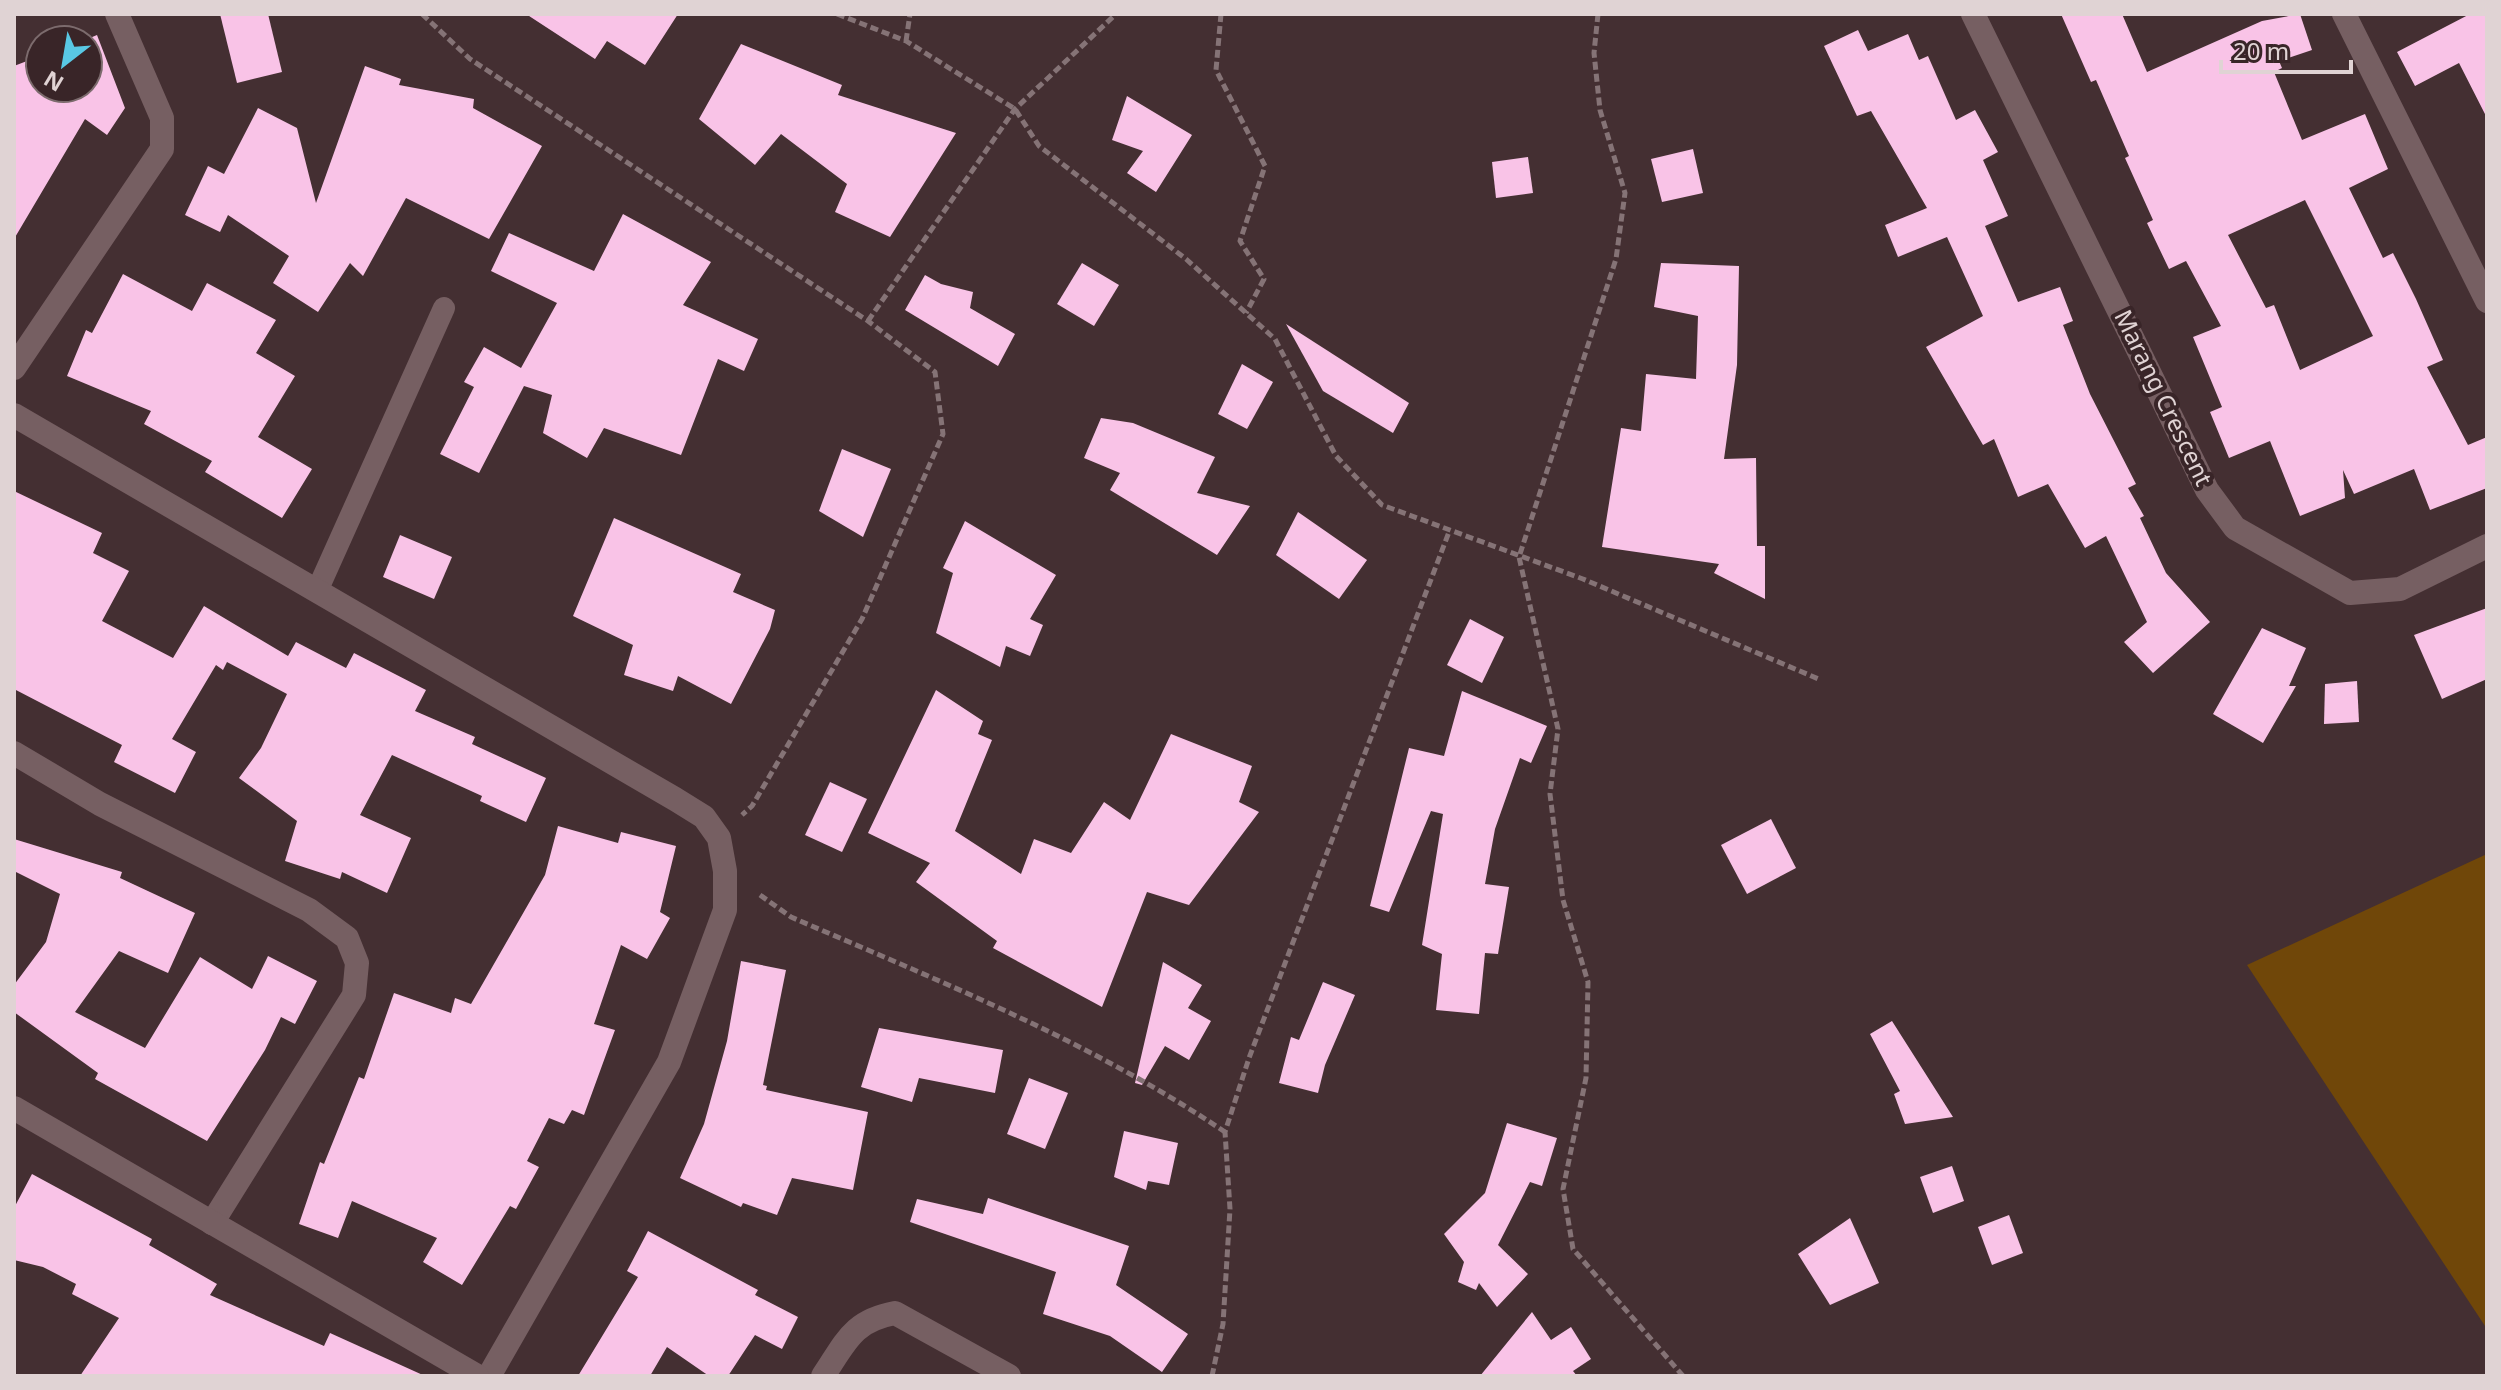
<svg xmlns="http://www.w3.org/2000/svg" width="2501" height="1390" font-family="'Noto Sans',sans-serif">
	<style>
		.green { fill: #704709 }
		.building { fill: #f9c3e7; fill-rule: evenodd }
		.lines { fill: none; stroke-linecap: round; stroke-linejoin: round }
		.path { stroke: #857376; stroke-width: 5; stroke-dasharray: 8 4; stroke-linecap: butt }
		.lane { stroke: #765f62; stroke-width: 22 }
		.street { stroke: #765f62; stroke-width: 24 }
		.labels { text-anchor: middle; stroke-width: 8; stroke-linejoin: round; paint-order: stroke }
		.street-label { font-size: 24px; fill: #e0d3d4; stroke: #392528 }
	</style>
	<rect width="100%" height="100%" fill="#442f32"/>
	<polygon class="green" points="2487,854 2487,1329 2247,965"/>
	<g class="building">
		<polygon points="220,14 268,14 282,72 237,83"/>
		<polygon points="526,14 678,14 645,65 607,41 595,59"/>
		<path d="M2061,14H2122L2147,72L2262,21L2300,14L2312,50L2279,61L2282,68L2274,72L2302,140L2365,114L2388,169L2349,188L2383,258L2393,253L2416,299L2443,360L2427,367L2468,445L2487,437V488L2430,510L2414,469L2354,494L2343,470L2345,498L2300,516L2270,441L2229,458L2210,412L2222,407L2193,337L2221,326L2186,261L2169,269L2147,223L2153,220L2125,158L2129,156L2096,80L2091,82ZM2305,200L2373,336L2300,370L2274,305L2266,308L2228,235Z"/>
		<polygon points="2470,14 2487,14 2487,118 2459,63 2415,86 2397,52"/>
		<polygon points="1858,30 1868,51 1908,34 1919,60 1928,56 1956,120 1975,110 1998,152 1983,160 2008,216 1985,226 2018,302 2060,287 2073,321 2063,325 2090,394 2136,484 2128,488 2144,516 2140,518 2166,573 2210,622 2153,673 2124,642 2147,622 2106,536 2085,548 2048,484 2018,497 1994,439 1983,445 1926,347 1983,316 1947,237 1898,257 1885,225 1927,208 1871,111 1857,116 1824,46"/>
		<polygon points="97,35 125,108 107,135 85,119 14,239 14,66 40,56 40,88 88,88 88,40 85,40"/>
		<polygon points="741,44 842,85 838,95 956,133 890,237 835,212 847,184 781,134 755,165 699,119"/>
		<polygon points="365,66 401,79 399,85 474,99 473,108 542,146 489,239 406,198 363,276 350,263 318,312 273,283 289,256 228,215 220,232 185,215 208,166 224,174 258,108 297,128 316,203"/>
		<polygon points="1127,96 1192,135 1156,192 1127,173 1143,151 1112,140"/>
		<polygon points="1693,149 1703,193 1662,202 1651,159"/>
		<polygon points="1528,157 1533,193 1496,198 1492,162"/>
		<polygon points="623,214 711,262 683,305 758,339 744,371 718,359 681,455 604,428 587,458 543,433 552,395 524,386 479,473 440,454 474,387 464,382 484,347 521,368 557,303 491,271 509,233 594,271"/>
		<polygon points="1082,263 1119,285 1094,326 1057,304"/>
		<polygon points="1661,263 1739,266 1737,365 1724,459 1756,458 1757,546 1765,546 1765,599 1714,573 1719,564 1602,547 1621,428 1641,431 1646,374 1696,379 1698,316 1654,307"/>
		<polygon points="123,274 192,311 207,283 276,320 256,353 295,376 258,437 312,469 282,518 205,472 212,461 144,424 151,411 67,376 86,330 92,333"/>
		<polygon points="925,275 941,284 973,292 970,308 1015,334 998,366 905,310"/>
		<polygon points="1286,324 1409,403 1393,433 1323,391"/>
		<polygon points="1242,364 1273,382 1247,429 1218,414"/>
		<polygon points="1101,418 1133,423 1215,457 1197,493 1250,506 1217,555 1110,490 1120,473 1084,458"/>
		<polygon points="842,449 891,469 863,537 819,511"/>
		<polygon points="14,491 102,533 93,553 129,571 102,621 173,658 204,606 288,656 296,642 346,668 354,653 426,690 415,711 475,737 472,744 546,778 526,822 480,801 482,796 392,755 360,815 411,838 387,893 342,872 340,879 285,861 297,821 239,778 261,748 287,694 227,662 223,670 216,665 172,739 196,752 175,793 114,762 122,745 14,689"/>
		<polygon points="1298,512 1367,560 1339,599 1276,555"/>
		<polygon points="614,518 741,574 733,592 775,610 770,629 731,704 678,676 673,691 624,675 633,645 573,616"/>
		<polygon points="965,521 1056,575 1030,619 1043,625 1030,656 1006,646 1000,667 936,633 953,573 943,568"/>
		<polygon points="400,535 452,557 434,599 383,577"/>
		<polygon points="2487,608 2487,679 2442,699 2414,635"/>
		<polygon points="1470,619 1504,637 1482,683 1447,665"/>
		<polygon points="2262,628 2306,648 2289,686 2296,686 2263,743 2213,714"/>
		<polygon points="2357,681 2359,722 2324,724 2325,684"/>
		<polygon points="936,690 983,721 978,734 992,740 955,831 1021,874 1034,839 1071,853 1104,802 1130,820 1171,734 1252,766 1239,802 1259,812 1189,905 1147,892 1102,1007 993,948 997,941 916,882 930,863 868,833"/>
		<polygon points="1462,691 1547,726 1531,763 1520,758 1495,829 1485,884 1509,887 1498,954 1485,953 1479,1014 1436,1010 1442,954 1422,945 1443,814 1431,811 1389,912 1370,906 1409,748 1444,756"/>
		<polygon points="830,782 867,799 842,852 805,835"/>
		<polygon points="1771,819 1796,868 1747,894 1721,845"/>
		<polygon points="558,826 618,843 621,832 676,846 660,912 670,918 647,959 621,945 594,1024 615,1030 584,1115 572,1110 564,1124 549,1118 527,1161 539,1167 516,1209 510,1206 462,1285 423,1262 437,1238 352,1201 338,1238 299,1224 320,1162 324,1164 359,1077 364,1079 394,993 451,1013 455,998 471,1004 545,875"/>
		<polygon points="14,839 122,872 120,878 195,913 168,973 119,951 75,1012 145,1048 200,957 252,989 268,956 317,981 295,1024 281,1017 265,1050 207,1141 95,1079 98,1073 14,1012 14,985 46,942 60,894 14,871"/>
		<polygon points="741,961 786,970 763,1085 767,1086 766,1090 868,1112 853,1190 792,1178 777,1215 743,1203 741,1207 680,1178 704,1124 727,1041"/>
		<polygon points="1163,962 1202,985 1188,1008 1211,1021 1189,1060 1165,1046 1142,1085 1135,1083"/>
		<polygon points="1323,982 1355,995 1325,1065 1318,1093 1279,1083 1291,1037 1299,1040"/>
		<polygon points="1892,1021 1953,1117 1905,1124 1894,1094 1900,1091 1870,1034"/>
		<polygon points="879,1028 1003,1050 995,1093 919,1078 912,1102 861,1087"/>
		<polygon points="1029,1078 1068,1093 1045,1149 1007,1134"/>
		<polygon points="1507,1123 1557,1138 1542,1186 1530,1182 1498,1245 1528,1274 1497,1307 1479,1283 1476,1290 1458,1282 1464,1262 1444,1234 1485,1193"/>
		<polygon points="1124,1131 1178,1143 1169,1185 1148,1181 1146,1190 1114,1177"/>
		<polygon points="1952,1166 1964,1201 1933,1213 1920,1177"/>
		<polygon points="32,1174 152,1239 149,1245 217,1284 210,1295 324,1346 330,1333 425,1376 80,1376 119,1318 72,1294 76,1284 43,1267 14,1260 14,1208"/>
		<polygon points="988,1198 1129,1246 1116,1285 1188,1334 1162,1372 1110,1336 1043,1314 1056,1272 910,1222 917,1199 983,1214"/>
		<polygon points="2009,1215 2023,1253 1992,1265 1978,1227"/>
		<polygon points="1850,1218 1879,1283 1830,1305 1798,1254"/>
		<polygon points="648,1231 758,1290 755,1295 798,1317 782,1349 755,1335 728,1376 709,1376 667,1347 650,1376 578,1376 638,1277 627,1271"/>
		<polygon points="1532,1312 1551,1340 1571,1327 1591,1359 1573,1371 1577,1376 1480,1376"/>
	</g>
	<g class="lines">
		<g class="path">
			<polyline points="422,14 470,59 868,321 935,372 943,434 862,619 752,806 742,815"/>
			<polyline points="837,14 906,41 1015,109 1039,146 1186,259 1275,339 1336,456 1382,505 1583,579 1821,680"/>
			<polyline points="1221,14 1216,70 1265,166 1240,241 1264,279 1246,313"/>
			<polyline points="1598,14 1594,53 1600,110 1625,193 1616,259 1519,557 1558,729 1550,794 1563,900 1588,982 1586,1078 1563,1189 1573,1249 1683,1376"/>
			<polyline points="906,41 910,14"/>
			<polyline points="868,321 1015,109 1116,14"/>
			<path d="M760,895L791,917C939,981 1090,1041 1225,1132"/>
			<polyline points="1212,1376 1223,1324 1230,1209 1225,1132 1249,1058 1449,532"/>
		</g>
		<polyline class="lane" points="317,591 444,308"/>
		<g class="street">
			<polyline points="1973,14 2207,490 2235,528 2350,593 2400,589 2487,546"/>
			<polyline points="2344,14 2487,301"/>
			<polyline points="14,368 162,149 162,118 117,14"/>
			<polyline points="14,415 675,799 704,817 719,838 725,871 725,910 669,1062 489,1376"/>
			<polyline points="14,753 100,804 309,910 347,938 357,963 354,995 212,1223"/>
			<polyline points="14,1108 477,1376"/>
			<path d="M823,1376C846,1342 852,1321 895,1313L1009,1376"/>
		</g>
	</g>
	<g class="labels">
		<g class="street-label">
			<text transform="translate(2163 398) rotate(64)" y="8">Marang Crescent</text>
		</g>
	</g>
	<rect width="2501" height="1390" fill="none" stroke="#e0d3d4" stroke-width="32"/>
	<g transform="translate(64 64) rotate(211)"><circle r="38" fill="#392528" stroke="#7c6b6d" stroke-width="2"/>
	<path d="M0-6L14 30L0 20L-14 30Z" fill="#59c8e4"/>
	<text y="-12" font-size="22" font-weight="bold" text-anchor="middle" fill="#e0d3d4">N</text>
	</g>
	<path d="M2221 60v12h130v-12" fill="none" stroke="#e0d3d4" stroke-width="4"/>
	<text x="2233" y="60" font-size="24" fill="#e0d3d4" stroke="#392528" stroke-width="6" paint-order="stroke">20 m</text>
</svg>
